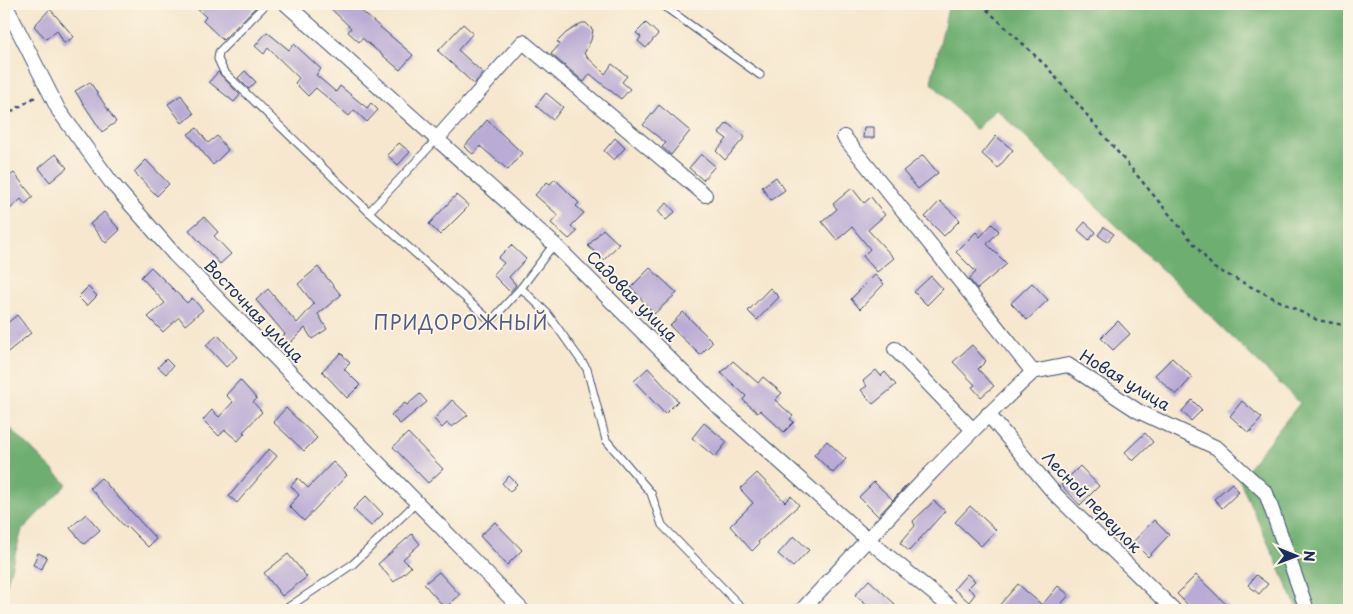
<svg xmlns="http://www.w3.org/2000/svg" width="1353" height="614" font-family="'Playpen Sans',sans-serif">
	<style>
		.forest { fill: #6eaf71; stroke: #446f68 }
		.building { fill: #b9abd5 }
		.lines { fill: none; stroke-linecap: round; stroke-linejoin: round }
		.lane-casing { stroke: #3c4b6f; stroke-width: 9 }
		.street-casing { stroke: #3c4b6f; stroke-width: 16 }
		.path { stroke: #3c4b6f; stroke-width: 2.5; stroke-dasharray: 4 4; stroke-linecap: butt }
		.lane { stroke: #fff; stroke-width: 7 }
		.street { stroke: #fff; stroke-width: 14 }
		.labels { text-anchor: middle; stroke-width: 4; stroke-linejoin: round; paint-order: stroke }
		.street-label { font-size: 16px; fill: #1b2f5e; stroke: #fcf5e5 }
		.quarter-label { font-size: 19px; letter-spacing: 1px; fill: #525a88; stroke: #fcf5e5 }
	</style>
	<rect width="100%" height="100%" fill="#fcf5e5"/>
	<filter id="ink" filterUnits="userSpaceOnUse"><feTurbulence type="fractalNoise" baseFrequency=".02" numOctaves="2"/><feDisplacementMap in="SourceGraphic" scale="10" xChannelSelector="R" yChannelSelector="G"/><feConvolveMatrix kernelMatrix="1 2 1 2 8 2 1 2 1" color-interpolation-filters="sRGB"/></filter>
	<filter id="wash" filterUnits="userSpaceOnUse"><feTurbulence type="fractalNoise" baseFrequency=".0096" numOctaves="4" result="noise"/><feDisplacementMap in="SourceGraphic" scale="20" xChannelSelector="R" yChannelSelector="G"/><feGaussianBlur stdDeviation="1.12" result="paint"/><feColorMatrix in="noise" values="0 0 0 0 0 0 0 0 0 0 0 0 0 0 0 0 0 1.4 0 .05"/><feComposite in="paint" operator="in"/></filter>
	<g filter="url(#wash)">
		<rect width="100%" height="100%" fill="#f6e7ce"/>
		<g class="forest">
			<polygon points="949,4 1349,4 1349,610 1298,610 1239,479 1300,403 996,109 976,130 931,82"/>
			<polygon points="4,422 67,484 22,530 4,593"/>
		</g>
		<g id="blocks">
			<g class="building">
				<polygon points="192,4 259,4 223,40 203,21 206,17"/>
				<polygon points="326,4 353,4 413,55 400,70 362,38 359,42 348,32 351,28"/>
				<polygon points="50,9 74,37 64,43 57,30 46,39 34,26"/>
				<polygon points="582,23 586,23 593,30 591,40 584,54 605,74 612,64 627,76 622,82 630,89 621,99 590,74 584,82 551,54 560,44 557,42 566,33"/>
				<polygon points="646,23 658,34 646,48 638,41 641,37 636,33"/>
				<polygon points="463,24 473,33 458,50 483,73 474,84 438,51"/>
				<polygon points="267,32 289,50 294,44 321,69 316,75 336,92 340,86 367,108 371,103 378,110 367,122 354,110 349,116 316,88 308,96 295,83 299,78 268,48 264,54 255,46"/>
				<polygon points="245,71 256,82 249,89 238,78"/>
				<polygon points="218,72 240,95 234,102 209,82"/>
				<polygon points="90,82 116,122 102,132 75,91"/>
				<polygon points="546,93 563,107 553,120 536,106"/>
				<polygon points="181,95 194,114 182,123 168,104"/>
				<polygon points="659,105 690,131 671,155 662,147 666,143 643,125"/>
				<polygon points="487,120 522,153 508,170 480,146 473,154 464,147"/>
				<polygon points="727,123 745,137 725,160 716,151 727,139 719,133"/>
				<polygon points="864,127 874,127 874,138 863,138"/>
				<polygon points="197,128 208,143 217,136 228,150 213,165 188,134"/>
				<polygon points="996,136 1013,150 998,168 982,154"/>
				<polygon points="615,138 625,148 614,160 604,151"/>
				<polygon points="399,143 410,152 398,165 387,155"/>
				<polygon points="56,154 67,168 50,182 39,168"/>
				<polygon points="701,154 715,166 703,180 689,168"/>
				<polygon points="923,155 938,173 918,189 903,171"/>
				<polygon points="146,160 169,184 157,196 134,172"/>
				<polygon points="14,173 33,197 25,204 21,199 9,210 4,205 4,180"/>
				<polygon points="776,177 785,190 771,200 762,187"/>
				<polygon points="555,179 579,203 576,206 584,213 571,226 577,232 569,239 551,223 558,215 535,195 547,182 550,184"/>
				<polygon points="852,188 864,203 871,197 885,215 868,230 894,258 877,272 863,256 870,249 852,227 837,240 822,222 837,209 833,204"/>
				<polygon points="456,195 469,206 440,235 429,224"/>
				<polygon points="940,201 960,220 944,236 925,217"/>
				<polygon points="667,203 675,212 666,220 658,211"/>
				<polygon points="104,212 120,230 106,243 90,224"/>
				<polygon points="204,217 218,232 214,236 231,254 220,264 189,230"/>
				<polygon points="1085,222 1096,232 1089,240 1078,230"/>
				<polygon points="992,224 999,231 987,244 1007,264 977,289 969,279 976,272 956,252 976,232 980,237"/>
				<polygon points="1104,227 1114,234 1107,242 1098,235"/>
				<polygon points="603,229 619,244 604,260 588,246"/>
				<polygon points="511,245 526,259 509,277 516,285 510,292 493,275 504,263 498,258"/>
				<polygon points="151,267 187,303 192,298 203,310 185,325 179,317 163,332 148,317 165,303 141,277"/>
				<polygon points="318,267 341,295 318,314 327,329 312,339 305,328 290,343 283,336 285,334 256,300 268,289 297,323 314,304 298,284"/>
				<polygon points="650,268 677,293 654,314 631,287"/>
				<polygon points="875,275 884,284 860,309 851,299"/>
				<polygon points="931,276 943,289 927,305 914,292"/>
				<polygon points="1032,283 1048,300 1027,320 1011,303"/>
				<polygon points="88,287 97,296 87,306 78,297"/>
				<polygon points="770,288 779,297 757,320 748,311"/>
				<polygon points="683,312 713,342 700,355 670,326"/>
				<polygon points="17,315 31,333 4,355 4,326"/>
				<polygon points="1118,321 1130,334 1113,350 1101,338"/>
				<polygon points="218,335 237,357 226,367 206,345"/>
				<polygon points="972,345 986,361 978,369 994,386 981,397 972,387 975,385 953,362"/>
				<polygon points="341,353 350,363 344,369 360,385 347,398 322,371"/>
				<polygon points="1172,358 1192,377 1176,395 1155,375"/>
				<polygon points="166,359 173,366 166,374 158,367"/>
				<polygon points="733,361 758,383 763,377 782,393 775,400 793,416 790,419 794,422 784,432 760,410 758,413 743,400 746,396 721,373"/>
				<polygon points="648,368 678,401 665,414 634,381"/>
				<polygon points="876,370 881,376 885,372 896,385 873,404 861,390 867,386 863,381"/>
				<polygon points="240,380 257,399 253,402 262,412 243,432 245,433 238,441 225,430 219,436 203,420 212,410 219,417 233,402 226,395"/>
				<polygon points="420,394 427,402 400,424 391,415 405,403 407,405"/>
				<polygon points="452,400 468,415 452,427 447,423 442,428 434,419"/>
				<polygon points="1192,400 1202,410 1191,421 1182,411"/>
				<polygon points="1242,401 1262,418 1249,433 1230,416"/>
				<polygon points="286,408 317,438 304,451 273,422"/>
				<polygon points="704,423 727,442 715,457 692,438"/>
				<polygon points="408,433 443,469 428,483 393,447"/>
				<polygon points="1145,433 1153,442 1133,461 1125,452"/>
				<polygon points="827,441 846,459 833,473 814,455"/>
				<polygon points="269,449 277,456 237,503 229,496"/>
				<polygon points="333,462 347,475 304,521 289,506 299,495 291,486 298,478 308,488"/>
				<polygon points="1080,466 1099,486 1080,505 1061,485"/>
				<polygon points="757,473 785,502 791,496 799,505 758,542 759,544 752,551 730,526 753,503 740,489"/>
				<polygon points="509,476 517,484 510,492 502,483"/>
				<polygon points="101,478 156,539 148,547 128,527 126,528 90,488"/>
				<polygon points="874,482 893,500 908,484 878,516 859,497"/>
				<polygon points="1232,483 1239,492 1222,508 1214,499"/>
				<polygon points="366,496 383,514 371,526 353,509"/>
				<polygon points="934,501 945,511 909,551 900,543 915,526 913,521"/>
				<polygon points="970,506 996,530 981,546 955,522"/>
				<polygon points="86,514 100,530 84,544 70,528"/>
				<polygon points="1154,520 1169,535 1148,557 1133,542"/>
				<polygon points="495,522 522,550 507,565 480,536"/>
				<polygon points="412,534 420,544 403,559 411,567 394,582 378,564"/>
				<polygon points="794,536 809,550 793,567 778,554"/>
				<polygon points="38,553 47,557 42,569 33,565"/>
				<polygon points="288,554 307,577 282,596 264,573"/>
				<polygon points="439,572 460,595 445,608 424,584"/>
				<polygon points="967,574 975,581 968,588 975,594 969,602 954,589"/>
				<polygon points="1196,575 1232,610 1193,610 1177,594"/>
				<polygon points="1256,575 1268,584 1259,594 1248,585"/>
				<polygon points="869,580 895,604 890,610 872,610 855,595"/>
				<polygon points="1018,584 1042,605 1058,586 1069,595 1056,610 995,610"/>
			</g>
		</g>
	</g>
	<g filter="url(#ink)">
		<use href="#blocks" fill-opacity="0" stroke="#3c4b6f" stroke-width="1"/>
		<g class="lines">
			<g class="lane-casing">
				<g id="lane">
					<polyline points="266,4 219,52 218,59 224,72 369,212 491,321 521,288 554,244"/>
					<polyline points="661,4 760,75"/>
					<polyline points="369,212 436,140"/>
					<polyline points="521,288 547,313 587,369 606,440 651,493 662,525 744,610"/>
					<polyline points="284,610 353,564 416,503"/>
				</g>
			</g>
			<g class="street-casing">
				<g id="street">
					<polyline points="5,4 59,111 111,182 174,254 522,610"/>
					<polyline points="286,4 554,244 713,402 867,539 954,610"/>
					<polyline points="844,137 1033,372 1068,365 1138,411 1217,448 1266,493 1307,610"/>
					<polyline points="436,140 523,42 705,195"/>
					<polyline points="895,349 973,430"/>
					<polyline points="988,414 1055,494 1174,610"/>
					<path d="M802,610C877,529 952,448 1033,372"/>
				</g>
			</g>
			<g class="path">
				<polyline points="981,4 1047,67 1214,268 1317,320 1349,326"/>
				<polyline points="4,116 37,96"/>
			</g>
			<use href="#lane" class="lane"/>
			<use href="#street" class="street"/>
		</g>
	</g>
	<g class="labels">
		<g class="street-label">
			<text transform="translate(632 296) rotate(45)" y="6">Садовая улица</text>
			<text transform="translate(254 311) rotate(46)" y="6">Восточная улица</text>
			<text transform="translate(1125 380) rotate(31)" y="6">Новая улица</text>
			<text transform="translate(1092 502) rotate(46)" y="6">Лесной переулок</text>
		</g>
		<g class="quarter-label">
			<text x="461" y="330">ПРИДОРОЖНЫЙ</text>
		</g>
	</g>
	<rect width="1353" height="614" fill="none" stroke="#fcf5e5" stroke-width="20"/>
	<g transform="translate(1296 556) rotate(91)" stroke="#fcf5e5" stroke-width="4" paint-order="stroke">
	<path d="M0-4L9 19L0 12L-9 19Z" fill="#1b2f5e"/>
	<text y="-8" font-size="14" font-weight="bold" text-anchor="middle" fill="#1b2f5e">N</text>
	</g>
</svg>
